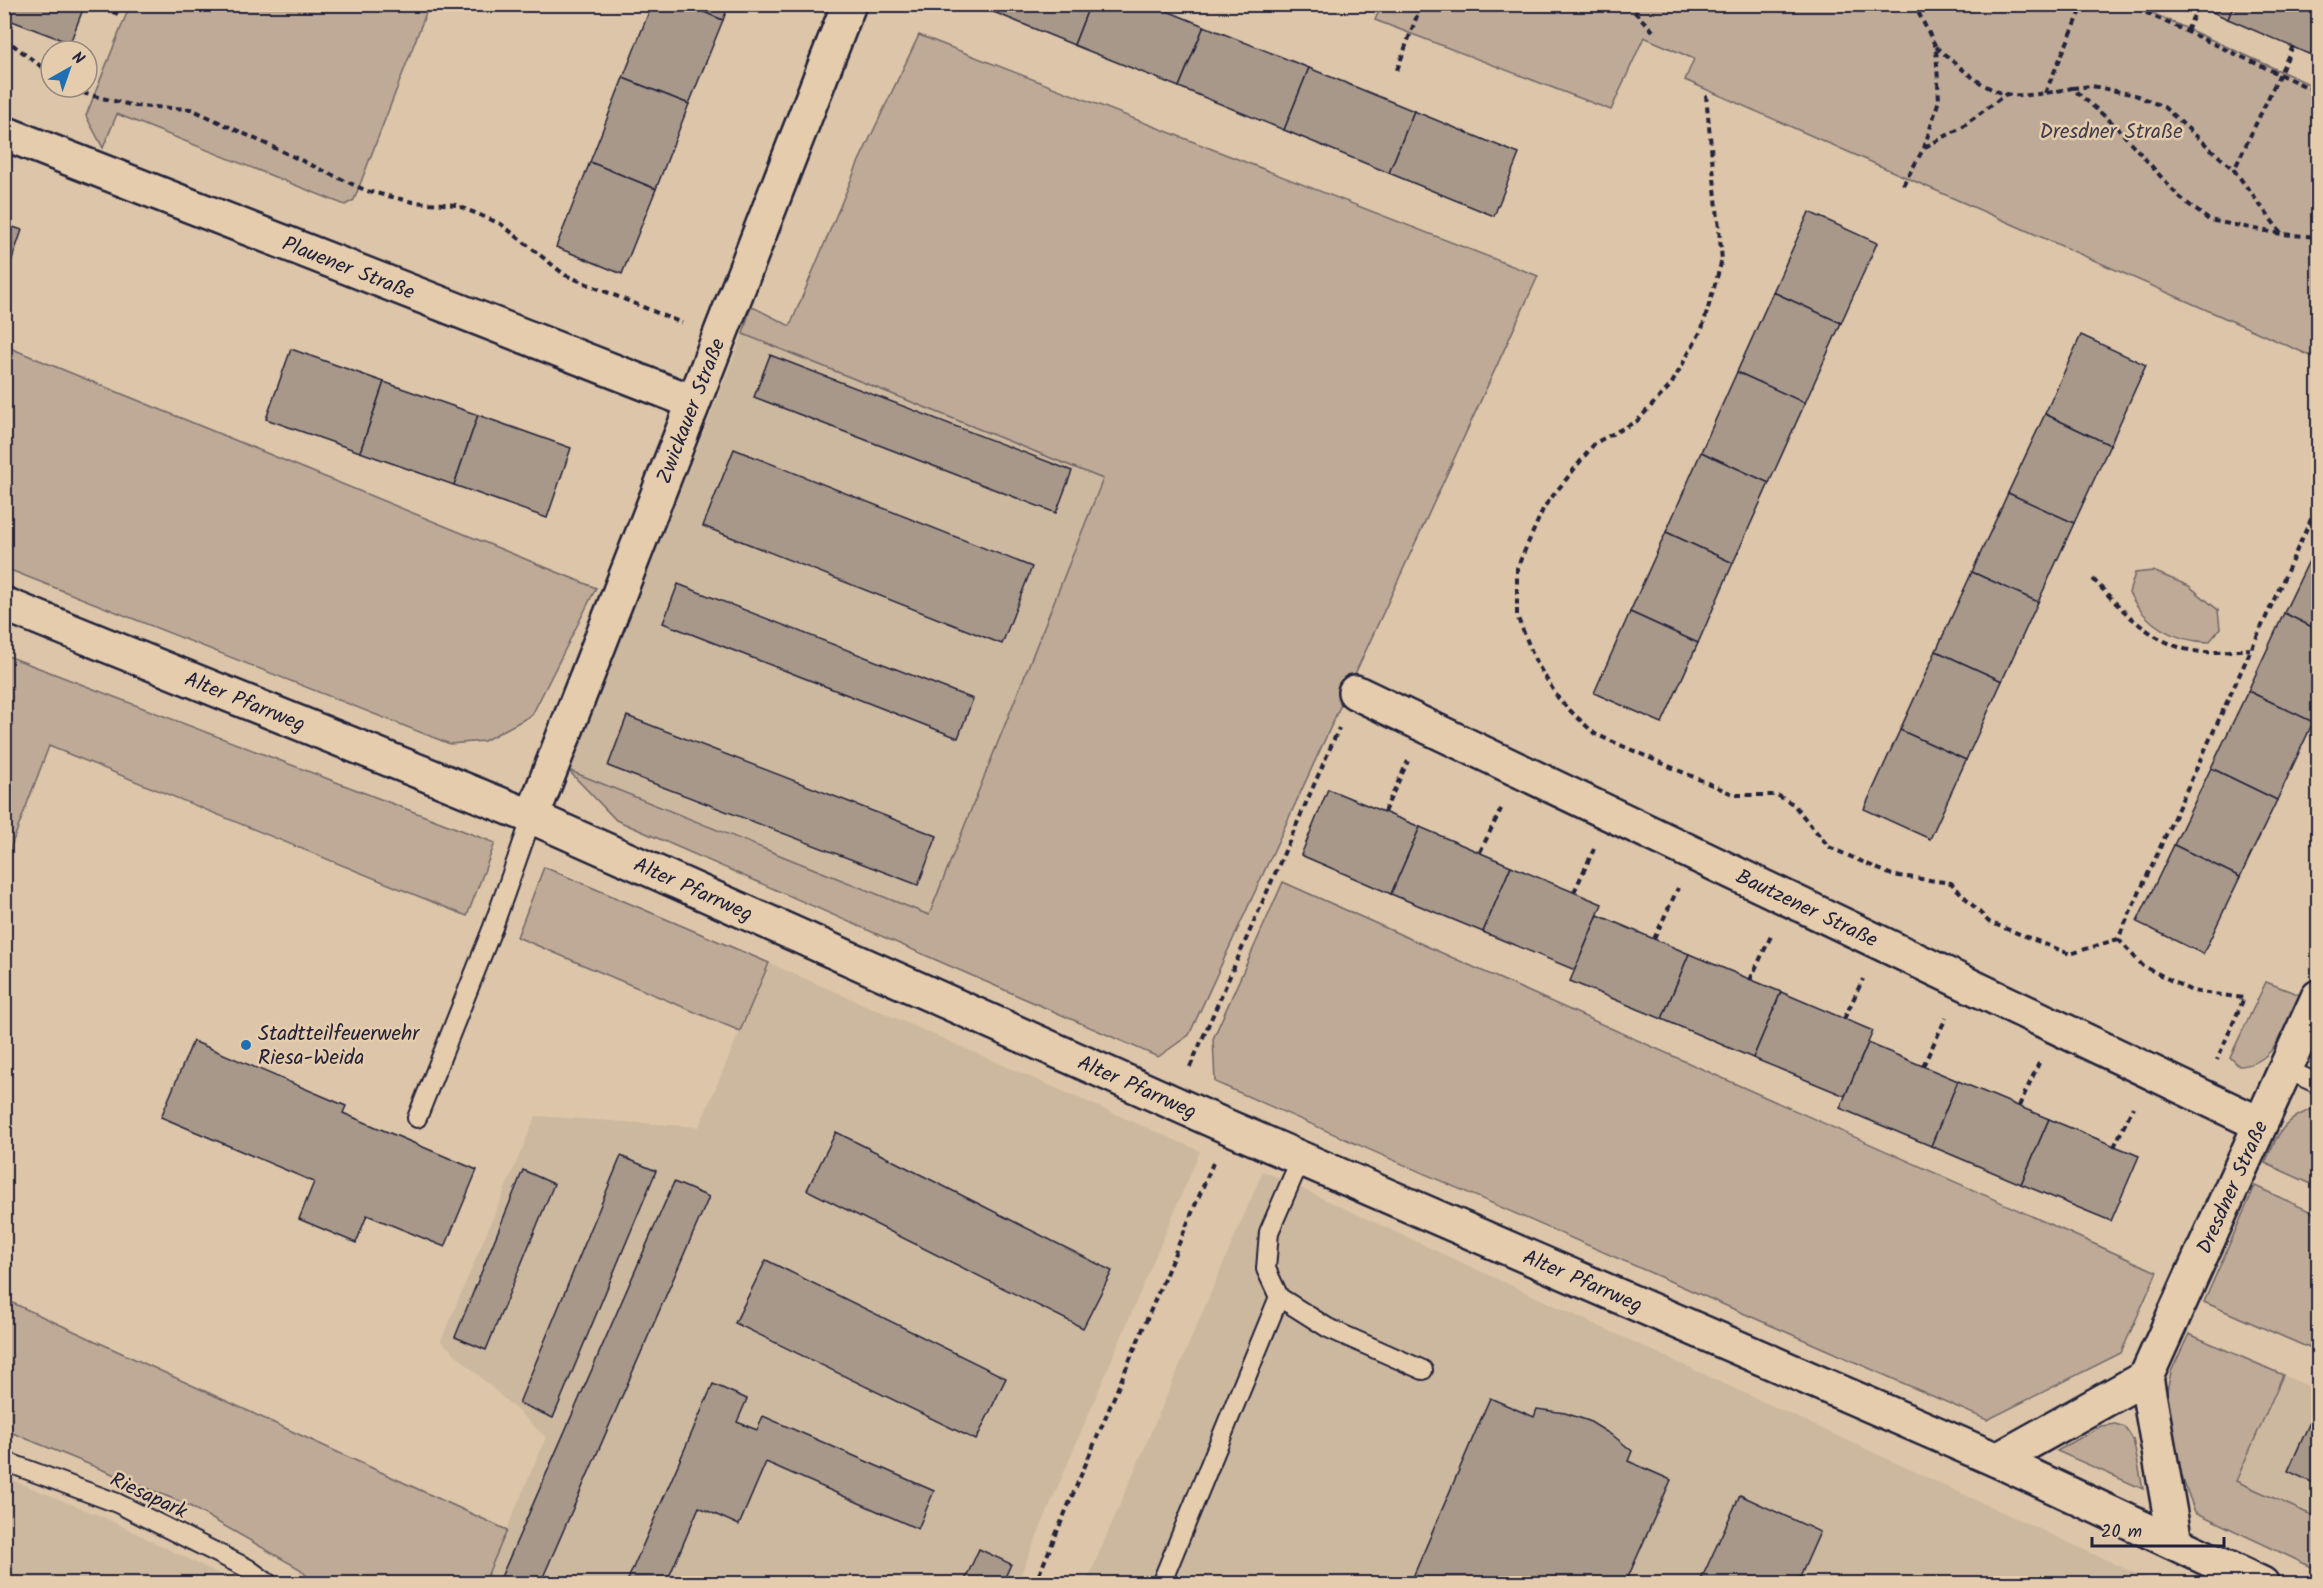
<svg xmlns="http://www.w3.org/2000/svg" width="2323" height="1588" font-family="Kalam,sans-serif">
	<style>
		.built { fill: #ccb89f }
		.green { fill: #beaa96; stroke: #706668; stroke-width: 1.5 }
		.building { fill: #a8988a; stroke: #22223b; stroke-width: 1.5 }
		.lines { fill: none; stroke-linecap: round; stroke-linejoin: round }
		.service-casing { stroke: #22223b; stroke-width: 22 }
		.minor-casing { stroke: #22223b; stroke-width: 38 }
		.path { stroke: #22223b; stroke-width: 4; stroke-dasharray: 6 4.5; stroke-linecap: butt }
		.service { stroke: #e4ccad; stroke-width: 18 }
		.minor { stroke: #e4ccad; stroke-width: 33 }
		.poi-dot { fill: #1f6fb2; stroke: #e4ccad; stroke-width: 2 }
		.labels { text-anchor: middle; stroke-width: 5; stroke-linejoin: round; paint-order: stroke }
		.park-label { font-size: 21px; fill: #413d4d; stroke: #e4ccad }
		.street-label { font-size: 21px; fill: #22223b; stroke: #e4ccad }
		.poi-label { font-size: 21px; fill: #22223b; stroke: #e4ccad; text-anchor: start }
	</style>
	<rect width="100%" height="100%" fill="#dcc5a8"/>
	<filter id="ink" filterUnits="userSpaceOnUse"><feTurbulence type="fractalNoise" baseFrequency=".0167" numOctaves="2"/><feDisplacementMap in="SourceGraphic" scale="12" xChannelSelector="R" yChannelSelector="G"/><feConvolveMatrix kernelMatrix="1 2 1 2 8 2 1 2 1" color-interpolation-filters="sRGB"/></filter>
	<g filter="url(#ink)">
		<g class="built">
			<polygon points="743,334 1103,479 929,915 568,770"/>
			<polygon points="769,963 1200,1151 1017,1583 484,1583 546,1437 441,1341 536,1116 699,1127"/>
			<polygon points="1263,1171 2156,1583 1086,1584"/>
			<polygon points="2318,1364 2318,1518 2236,1481 2283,1375 2308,1386"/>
			<polygon points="5,1477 105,1518 237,1583 5,1583"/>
		</g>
		<g class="green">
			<polygon points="1382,4 2135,5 2318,88 2318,359 1685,80 1694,59 1644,37 1611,110 1375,20"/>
			<polygon points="130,5 130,4 429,5 354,200 345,205 117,114 103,148 86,116"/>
			<polygon points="919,35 1538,276 1189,1035 1158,1057 616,820 568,770 929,915 1103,479 743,334 751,306 790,326 859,161"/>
			<polygon points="5,346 596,588 532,715 484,741 450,744 5,568"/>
			<path d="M2153,571L2189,586L2218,610L2220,629L2209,642C2172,641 2146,625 2129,593L2135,573Z"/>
			<polygon points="5,655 495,843 467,916 49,746 5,862"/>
			<polygon points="544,867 769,963 740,1031 517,937"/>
			<polygon points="1283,882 2157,1272 2121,1353 1987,1420 1215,1082 1213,1039"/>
			<path d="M2266,982L2300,995C2286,1024 2276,1065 2239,1066L2230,1057Z"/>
			<path d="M2318,1107V1187L2265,1163C2279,1131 2284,1118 2318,1107Z"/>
			<polygon points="2255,1186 2318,1215 2318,1327 2309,1348 2204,1302"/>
			<polygon points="4,1299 507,1530 484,1583 314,1583 300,1569 186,1504 5,1430"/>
			<polygon points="2189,1334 2283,1375 2236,1481 2318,1518 2318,1570 2195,1512 2175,1458 2166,1395 2171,1372"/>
			<polygon points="2115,1424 2125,1427 2133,1439 2143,1489 2057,1451 2101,1426"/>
		</g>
		<g class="building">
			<polygon points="5,4 85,4 70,43 4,18"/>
			<polygon points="652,4 685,4 723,20 689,104 623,78"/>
			<polygon points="685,4 729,4 723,20"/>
			<polygon points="974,4 1090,4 1074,45"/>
			<polygon points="1090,4 1150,4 1204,26 1179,87 1074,45"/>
			<polygon points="2194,4 2234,4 2228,19"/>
			<polygon points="2234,4 2318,4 2318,58 2228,19"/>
			<polygon points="1204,26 1309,68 1284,130 1179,87"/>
			<polygon points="1309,68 1414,111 1389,173 1284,130"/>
			<polygon points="623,78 689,104 656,189 590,162"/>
			<polygon points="1414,111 1519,154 1494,216 1389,173"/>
			<polygon points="590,162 656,189 622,274 556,247"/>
			<polygon points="1809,212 1877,243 1841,323 1773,292"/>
			<polygon points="4,224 22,230 4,282"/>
			<polygon points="1773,292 1841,323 1805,403 1737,372"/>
			<polygon points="2081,335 2146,365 2110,445 2045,414"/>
			<polygon points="291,349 384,382 360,452 266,419"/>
			<polygon points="770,355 1072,471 1056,513 754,397"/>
			<polygon points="1737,372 1805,403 1769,483 1701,452"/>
			<polygon points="384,382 478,415 454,485 360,452"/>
			<polygon points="2045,414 2110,445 2074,523 2008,493"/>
			<polygon points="478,415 571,448 547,518 454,485"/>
			<polygon points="734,449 1032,567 1002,644 703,526"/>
			<polygon points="1701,452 1769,483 1733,563 1666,532"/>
			<polygon points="2008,493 2074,523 2038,602 1972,572"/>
			<polygon points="1666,532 1733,563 1698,643 1630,612"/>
			<polygon points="2318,542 2318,630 2284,613"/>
			<polygon points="1972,572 2038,602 2002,681 1936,651"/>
			<polygon points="678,584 973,699 958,738 663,623"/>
			<polygon points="1630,612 1698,643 1662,723 1594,693"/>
			<polygon points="2284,613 2318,630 2318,711 2313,722 2248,691"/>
			<polygon points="1936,651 2002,681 1966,760 1900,730"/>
			<polygon points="2248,691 2313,722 2277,800 2211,768"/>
			<polygon points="627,716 937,836 918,885 608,766"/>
			<polygon points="1900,730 1966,760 1930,839 1864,809"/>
			<polygon points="2211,768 2277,800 2240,877 2174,845"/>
			<polygon points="1328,789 1420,827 1391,894 1301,855"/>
			<polygon points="1420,827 1511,866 1483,932 1391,894"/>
			<polygon points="2174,845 2240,877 2203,954 2137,922"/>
			<polygon points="1511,866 1602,904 1575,970 1483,932"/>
			<polygon points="1598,915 1689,954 1662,1019 1570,981"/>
			<polygon points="1689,954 1781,992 1753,1058 1662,1019"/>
			<polygon points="1781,992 1873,1031 1845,1096 1753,1058"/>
			<polygon points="193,1041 346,1106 343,1113 477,1170 445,1247 367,1215 356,1243 299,1219 314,1182 161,1117"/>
			<polygon points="1868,1043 1958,1081 1931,1146 1840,1108"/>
			<polygon points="1958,1081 2049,1119 2021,1184 1931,1146"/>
			<polygon points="2049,1119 2139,1156 2111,1221 2021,1184"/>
			<polygon points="836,1132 1112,1271 1083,1328 807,1190"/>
			<polygon points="621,1156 656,1171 553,1418 519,1403"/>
			<polygon points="523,1170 554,1184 486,1350 455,1337"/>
			<polygon points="674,1182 709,1197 540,1584 498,1584"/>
			<polygon points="766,1260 1006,1378 976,1440 735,1323"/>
			<polygon points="713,1384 747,1399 737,1422 757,1430 763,1416 934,1491 918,1529 766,1462 739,1525 699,1507 666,1584 626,1584"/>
			<polygon points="1490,1398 1534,1417 1537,1409 1565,1413 1589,1421 1615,1437 1632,1451 1628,1461 1671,1480 1625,1584 1410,1584"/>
			<polygon points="2318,1404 2318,1485 2288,1471"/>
			<polygon points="1740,1495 1820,1532 1797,1584 1699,1584"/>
			<polygon points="979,1549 1011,1564 1002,1584 963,1584"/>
		</g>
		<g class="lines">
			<g class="service-casing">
				<g id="service">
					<polyline points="2286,1069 2318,1084"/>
					<polyline points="417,1118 493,927 532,817"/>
					<polyline points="1301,1158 1269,1232 1266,1269 1279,1297 1328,1328 1423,1370"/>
					<polyline points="4,1461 117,1503 247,1568 269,1584"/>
					<polyline points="1161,1584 1279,1297"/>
				</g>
			</g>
			<g class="minor-casing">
				<g id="minor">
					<path id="s1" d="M4,133L693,402"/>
					<path id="s2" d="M4,604L532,817L1212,1120L1997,1460L2262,1584"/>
					<path id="s3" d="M1355,692L2260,1124"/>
					<path id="s4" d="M532,817L849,4"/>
					<polyline points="1997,1460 2146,1377"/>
					<path id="s5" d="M2175,1542L2146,1377L2318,997"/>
				</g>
			</g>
			<g class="path">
				<polyline points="93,4 118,14"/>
				<polyline points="1627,4 1654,32"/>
				<polyline points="2127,4 2318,92"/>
				<polyline points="2187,31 2198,6"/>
				<polyline points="4,38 51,74"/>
				<path d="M1936,47C1954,62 1983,90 2006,94C2025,98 2053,92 2072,88L2116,126L2178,196L2209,220L2281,234L2318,237"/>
				<polyline points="1397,70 1418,13 1426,4"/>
				<polyline points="74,87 86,94 135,106 191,109 367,191 413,202 456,205 501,224 565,275 682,323"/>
				<polyline points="2072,88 2092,86 2135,95 2164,107 2234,170"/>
				<polyline points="2045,93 2084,4"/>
				<polyline points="1706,95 1722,260 1702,329 1671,385 1637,421 1595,443 1544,507 1517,568 1517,616 1536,662 1560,701 1595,734 1735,795 1777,795 1793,804 1829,847 1892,875 1951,883 1989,922 2070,954 2118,939 2318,504"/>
				<polyline points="1925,147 1959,129 2006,94"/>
				<polyline points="1903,185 1924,148 1939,100 1936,47 1914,4"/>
				<polyline points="2281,233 2234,170 2293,46"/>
				<path d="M2093,579C2123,611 2156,649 2203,652C2218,653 2235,650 2250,649"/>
				<polyline points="1384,812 1408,761"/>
				<polyline points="1480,852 1502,807"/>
				<polyline points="1574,892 1594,849"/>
				<polyline points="1654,939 1678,888"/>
				<polyline points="2118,939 2143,966 2192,991 2244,998 2217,1060"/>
				<polyline points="1750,980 1772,934"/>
				<polyline points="1844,1019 1863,979"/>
				<polyline points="1923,1066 1946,1018"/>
				<polyline points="1190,1067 1339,728"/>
				<polyline points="2019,1106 2039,1063"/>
				<polyline points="2114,1147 2133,1107"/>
				<polyline points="1035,1584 1213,1163"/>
			</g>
			<use href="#service" class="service"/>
			<use href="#minor" class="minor"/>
		</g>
	</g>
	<circle class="poi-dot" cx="246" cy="1045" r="6"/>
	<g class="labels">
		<g class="park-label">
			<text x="2111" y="138">Dresdner Straße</text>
		</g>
		<g class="street-label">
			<text dy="7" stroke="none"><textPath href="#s1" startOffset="370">Plauener Straße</textPath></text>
			<text dy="7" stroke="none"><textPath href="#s4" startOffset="436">Zwickauer Straße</textPath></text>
			<text dy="7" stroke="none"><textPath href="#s2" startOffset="260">Alter Pfarrweg</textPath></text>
			<text dy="7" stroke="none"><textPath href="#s2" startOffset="746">Alter Pfarrweg</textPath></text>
			<text dy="7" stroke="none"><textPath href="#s3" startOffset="501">Bautzener Straße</textPath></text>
			<text dy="7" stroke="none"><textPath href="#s2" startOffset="1232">Alter Pfarrweg</textPath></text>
			<text dy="7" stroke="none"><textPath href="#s5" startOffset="376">Dresdner Straße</textPath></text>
			<text dy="7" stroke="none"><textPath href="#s2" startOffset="1718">Alter Pfarrweg</textPath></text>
			<text transform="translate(149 1495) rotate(25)" y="7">Riesapark</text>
		</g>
		<g class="poi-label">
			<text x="258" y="1040">Stadtteilfeuerwehr<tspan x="258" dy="24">Riesa-Weida</tspan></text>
		</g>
	</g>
	<rect width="2323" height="1588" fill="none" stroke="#e4ccad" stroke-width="24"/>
	<rect x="12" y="12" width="2299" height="1564" fill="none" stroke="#22223b" stroke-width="2" filter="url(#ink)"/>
	<g transform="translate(69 69) rotate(40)"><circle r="28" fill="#e4ccad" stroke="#96887f" stroke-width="1.5"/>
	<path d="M0-4.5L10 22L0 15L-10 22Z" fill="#1f6fb2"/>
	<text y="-9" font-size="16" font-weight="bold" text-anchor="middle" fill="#22223b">N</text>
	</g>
	<path d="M2092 1537v9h132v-9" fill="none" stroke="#22223b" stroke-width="3"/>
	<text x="2101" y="1537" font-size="18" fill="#22223b" stroke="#e4ccad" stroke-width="4.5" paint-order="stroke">20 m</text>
</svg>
